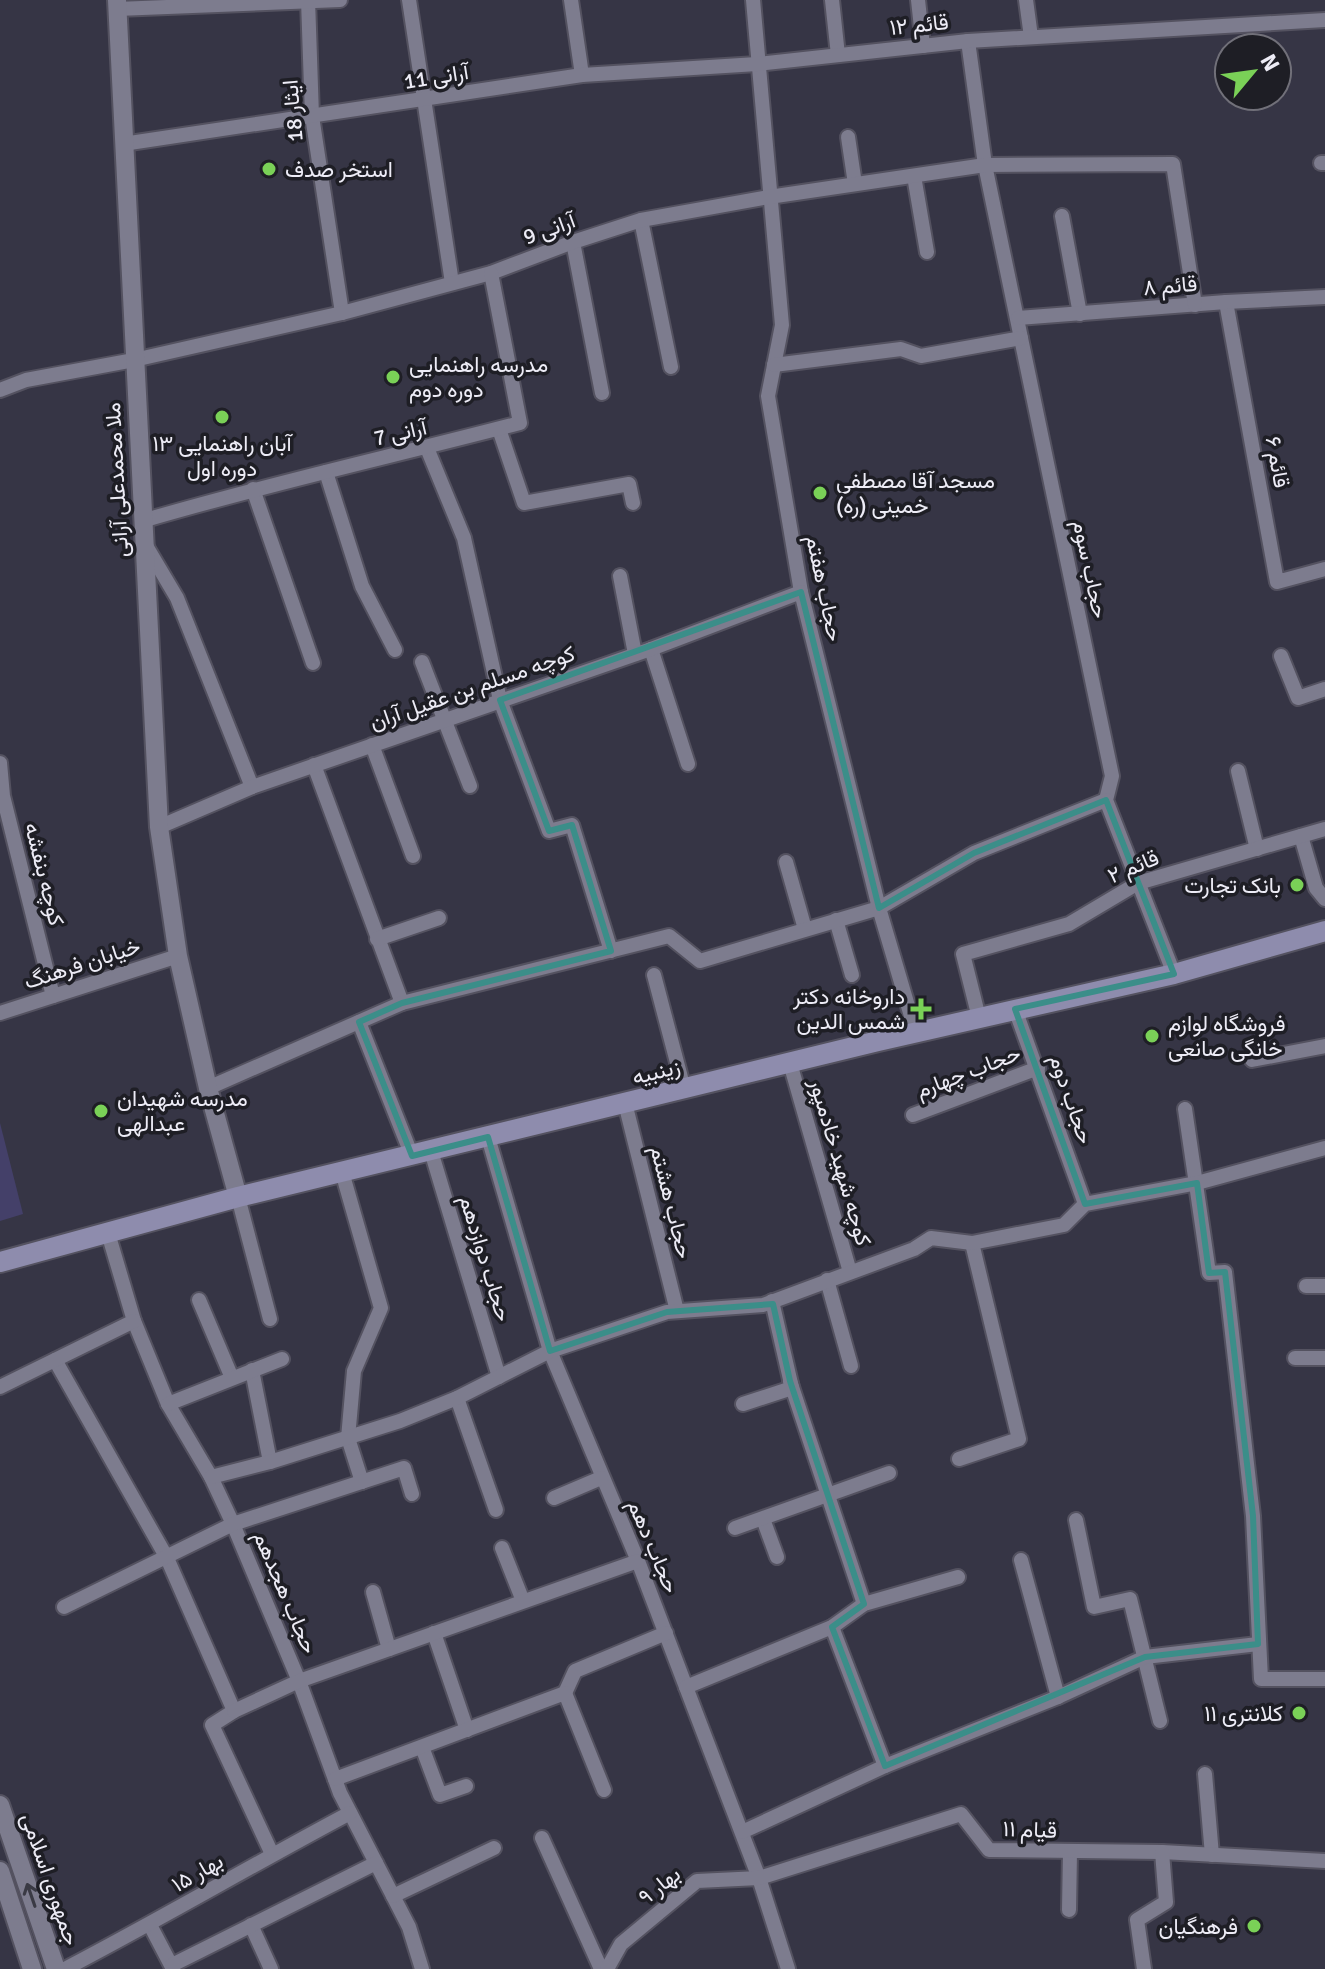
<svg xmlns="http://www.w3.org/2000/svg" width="1325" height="1969" font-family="Signika,Vazirmatn,sans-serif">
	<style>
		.grass { fill: #444069 }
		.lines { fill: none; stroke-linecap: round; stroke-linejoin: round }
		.minor-casing { stroke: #545260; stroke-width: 18 }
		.tertiary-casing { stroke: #545260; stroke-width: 22 }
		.secondary-casing { stroke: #545260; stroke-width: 24 }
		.minor { stroke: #7d7c8e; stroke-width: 14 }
		.tertiary { stroke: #7d7c8e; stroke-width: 18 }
		.secondary { stroke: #8e8cad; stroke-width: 20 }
		.oneway { stroke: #3a3a44 }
		.marked { fill: none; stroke: #3b8e89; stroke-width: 6; stroke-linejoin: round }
		.poi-dot { fill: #7ad157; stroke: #1e1e25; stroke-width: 3 }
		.labels { text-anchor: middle; stroke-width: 7; stroke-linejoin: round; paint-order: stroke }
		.street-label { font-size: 22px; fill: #edecf6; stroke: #1e1e25 }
		.poi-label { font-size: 22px; fill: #edecf6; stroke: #1e1e25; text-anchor: start }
	</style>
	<rect width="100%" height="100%" fill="#363545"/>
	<polygon class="grass" points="0,1123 23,1214 0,1221"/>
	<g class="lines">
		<g class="minor-casing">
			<g id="minor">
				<polyline points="308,0 312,116 342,313"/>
				<polyline points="409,0 452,283"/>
				<polyline points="571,0 582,75"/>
				<polyline points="753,0 782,325 768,396 801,592 879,908 916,1033"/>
				<polyline points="832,0 838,55"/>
				<polyline points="918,0 923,46"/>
				<polyline points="1026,0 1031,37"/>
				<polyline points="117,9 340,0"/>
				<polyline points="968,41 985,165 1112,776 1106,800 1174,974"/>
				<polyline points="848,137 855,184"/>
				<polyline points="123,144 582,75 757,64 968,41 1325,20"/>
				<polyline points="1321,163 1325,163"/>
				<polyline points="914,176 927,252"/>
				<polyline points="1062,216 1080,314"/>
				<polyline points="641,220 671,367"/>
				<polyline points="573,242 602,393"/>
				<polyline points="1226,302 1277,582 1325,569"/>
				<polyline points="1018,318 1226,302 1325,297"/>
				<polyline points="774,365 901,349 921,356 1021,338"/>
				<polyline points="0,390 26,380 134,360 342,313 491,273 573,242 641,220 769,197 985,165 1173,164 1195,305"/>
				<polyline points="499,429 524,503 629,484 633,503"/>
				<polyline points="427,448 464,538 500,700 549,831 572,825 611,951"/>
				<polyline points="326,472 362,586 395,650"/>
				<polyline points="253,489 313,663"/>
				<path d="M142,521C267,484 394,456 520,423L491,273"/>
				<polyline points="145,544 177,598 252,787"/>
				<polyline points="620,576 635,654"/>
				<polyline points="651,649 688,764"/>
				<polyline points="1281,656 1298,698 1325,689"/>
				<polyline points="422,662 470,786"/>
				<polyline points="372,745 413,856"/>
				<polyline points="0,763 3,796 53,996"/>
				<polyline points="314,765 402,1003"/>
				<polyline points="1238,771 1257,849"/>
				<polyline points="159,827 252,787 651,649 801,592"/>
				<polyline points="1301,836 1316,888 1325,899"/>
				<polyline points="786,862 805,929"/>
				<polyline points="836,920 852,975"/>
				<polyline points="377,939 439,918"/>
				<polyline points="654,975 684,1089"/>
				<polyline points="1015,1009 1085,1204"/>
				<polyline points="0,1013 178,956"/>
				<polyline points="979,1018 963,954 1069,924 1138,883 1325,829"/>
				<polyline points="359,1022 412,1156"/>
				<polyline points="1252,1060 1325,1046"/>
				<polyline points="790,1063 850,1272"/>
				<polyline points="208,1088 402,1003 669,936 700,961 879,908 974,853 1106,800"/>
				<polyline points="625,1103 677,1311"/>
				<polyline points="1185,1109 1209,1273 1225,1272 1253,1516 1261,1679 1325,1679"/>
				<polyline points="913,1115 1038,1068"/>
				<polyline points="488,1137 550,1351 638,1561 686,1687 759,1878 788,1969"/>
				<polyline points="431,1151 499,1377"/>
				<polyline points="342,1172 381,1308 354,1371 348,1438 362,1482"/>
				<polyline points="238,1197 270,1319"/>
				<polyline points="108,1233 134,1321 168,1404 211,1477 233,1524 299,1681 340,1793 409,1927 422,1969"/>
				<polyline points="827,1280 851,1366"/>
				<polyline points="1306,1286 1325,1286"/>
				<polyline points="199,1300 232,1378"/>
				<polyline points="1295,1358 1325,1358"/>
				<polyline points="55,1360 167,1558 234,1711 212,1725 272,1854"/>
				<polyline points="252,1370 270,1462"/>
				<polyline points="790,1381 864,1604"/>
				<polyline points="0,1387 134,1321"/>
				<polyline points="457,1398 496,1510"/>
				<polyline points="168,1404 282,1359"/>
				<polyline points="743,1404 792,1388 772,1301"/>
				<polyline points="959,1459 1019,1439 972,1243"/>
				<polyline points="211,1477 270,1462 400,1421 457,1398 550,1351 667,1312 763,1305 914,1249 931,1238 972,1243 1064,1225 1085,1204 1197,1183 1325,1148"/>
				<polyline points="554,1498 601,1478"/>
				<polyline points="763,1519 777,1557"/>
				<polyline points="1076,1520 1094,1607 1130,1599 1160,1721"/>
				<polyline points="735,1528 889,1473"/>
				<polyline points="502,1548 523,1601"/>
				<polyline points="1021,1560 1058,1697"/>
				<polyline points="373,1592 389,1649"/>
				<polyline points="64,1607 233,1524 404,1468 412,1494"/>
				<polyline points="832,1627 885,1766"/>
				<polyline points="434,1633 467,1730"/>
				<polyline points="686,1687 832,1627 864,1604 958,1577"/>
				<polyline points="565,1693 575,1671 666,1633"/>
				<polyline points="234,1711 299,1681 638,1561"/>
				<polyline points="422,1747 440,1795 466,1786"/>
				<polyline points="1205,1774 1212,1855"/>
				<polyline points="335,1779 565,1693 604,1790"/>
				<polyline points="742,1832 885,1766 1058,1697 1145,1657 1258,1644"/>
				<polyline points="542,1838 601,1969"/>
				<polyline points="393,1896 494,1848"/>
				<polyline points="1069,1910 1070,1852"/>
				<polyline points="150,1925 173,1969"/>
				<polyline points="251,1925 271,1969"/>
				<polyline points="172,1965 376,1863"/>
				<path d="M65,1969C161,1919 254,1864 350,1813"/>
				<polyline points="607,1969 621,1944 697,1881 759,1878 961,1814 989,1850 1162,1852 1325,1861"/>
				<polyline points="1144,1969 1137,1920 1166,1902 1162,1852"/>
			</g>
		</g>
		<g class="tertiary-casing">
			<g id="tertiary">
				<polyline points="117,0 159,827 178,956 208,1088 238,1197"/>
				<polyline points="0,1805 56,1969"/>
				<polyline points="0,1871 32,1969"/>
			</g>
		</g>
		<g class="secondary-casing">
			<polyline id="secondary" points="0,1262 238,1197 878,1041 1174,974 1325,931"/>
		</g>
		<use href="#minor" class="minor"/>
		<use href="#tertiary" class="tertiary"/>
		<use href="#secondary" class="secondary"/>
	</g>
	<defs><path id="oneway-shaft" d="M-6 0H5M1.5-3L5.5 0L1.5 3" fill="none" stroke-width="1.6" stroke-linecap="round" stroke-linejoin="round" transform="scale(2)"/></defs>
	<use class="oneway" href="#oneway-shaft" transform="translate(31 1895) rotate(-109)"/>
	<path class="marked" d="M801,592L879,908L974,853L1106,800L1174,974L1015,1009L1085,1204L1197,1183L1209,1273L1225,1272L1253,1516L1258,1644L1145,1657L885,1766L832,1627L864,1604L790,1381L773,1304L667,1312L550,1351L488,1137L412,1156L359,1022L402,1003L611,951L572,825L549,831L500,700Z"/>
	<g class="poi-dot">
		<circle cx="269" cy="169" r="8"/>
		<circle cx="393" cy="377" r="8"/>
		<circle cx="222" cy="417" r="8"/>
		<circle cx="820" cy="493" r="8"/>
		<circle cx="1297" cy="885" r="8"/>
		<path d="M917 997h8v8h8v8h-8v8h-8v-8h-8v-8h8z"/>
		<circle cx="1152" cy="1036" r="8"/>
		<circle cx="101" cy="1111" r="8"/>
		<circle cx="1299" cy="1713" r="8"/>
		<circle cx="1254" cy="1926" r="8"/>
	</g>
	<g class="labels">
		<g class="street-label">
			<text transform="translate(919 24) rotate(-6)" y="8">قائم ۱۲</text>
			<text transform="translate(436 76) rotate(-9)" y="8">آرانی 11</text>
			<text transform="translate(292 111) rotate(-95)" y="8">ایثار 18</text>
			<text transform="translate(549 228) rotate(-20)" y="8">آرانی 9</text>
			<text transform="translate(1170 285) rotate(-5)" y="8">قائم ۸</text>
			<text transform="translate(400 432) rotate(-13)" y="8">آرانی 7</text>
			<text transform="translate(1278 462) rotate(80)" y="8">قائم ۶</text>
			<text transform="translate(116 480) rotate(-93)" y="8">ملا محمدعلی آرانی</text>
			<text transform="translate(1091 569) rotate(78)" y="8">حجاب سوم</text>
			<text transform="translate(825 588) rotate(78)" y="8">حجاب هفتم</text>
			<text transform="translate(472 687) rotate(-19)" y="8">کوچه مسلم بن عقیل آران</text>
			<text transform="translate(1133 866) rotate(-23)" y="8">قائم ۲</text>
			<text transform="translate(45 874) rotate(76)" y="8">کوچه بنفشه</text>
			<text transform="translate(82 963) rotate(-18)" y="8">خیابان فرهنگ</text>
			<text transform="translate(656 1071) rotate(-14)" y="8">زینبیه</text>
			<text transform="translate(968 1071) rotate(-21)" y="8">حجاب چهارم</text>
			<text transform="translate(1072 1099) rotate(71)" y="8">حجاب دوم</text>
			<text transform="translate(841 1162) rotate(74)" y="8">کوچه شهید خادمپور</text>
			<text transform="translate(672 1202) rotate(76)" y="8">حجاب هشتم</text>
			<text transform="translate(486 1258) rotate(73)" y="8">حجاب دوازدهم</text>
			<text transform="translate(654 1546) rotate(67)" y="8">حجاب دهم</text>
			<text transform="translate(286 1592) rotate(67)" y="8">حجاب هجدهم</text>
			<text transform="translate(1030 1829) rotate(2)" y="8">قیام ۱۱</text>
			<text transform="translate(197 1872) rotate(-30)" y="8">بهار ۱۵</text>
			<text transform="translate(51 1879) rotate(71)" y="8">جمهوری اسلامی</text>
			<text transform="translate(659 1885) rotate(-39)" y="8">بهار ۹</text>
		</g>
		<g class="poi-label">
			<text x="285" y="177">استخر صدف</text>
			<text x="409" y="372">مدرسه راهنمایی<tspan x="409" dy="25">دوره دوم</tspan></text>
			<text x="222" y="451" text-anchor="middle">۱۳ آبان راهنمایی<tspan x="222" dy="25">دوره اول</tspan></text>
			<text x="836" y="488">مسجد آقا مصطفی<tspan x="836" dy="25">خمینی (ره)</tspan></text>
			<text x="1281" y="893" text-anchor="end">بانک تجارت</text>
			<text x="905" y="1004" text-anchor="end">داروخانه دکتر<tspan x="905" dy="25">شمس الدین</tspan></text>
			<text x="1168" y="1031">فروشگاه لوازم<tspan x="1168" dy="25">خانگی صانعی</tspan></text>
			<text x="117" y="1106">مدرسه شهیدان<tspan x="117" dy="25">عبدالهی</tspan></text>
			<text x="1283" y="1721" text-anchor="end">کلانتری ۱۱</text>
			<text x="1238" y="1934" text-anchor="end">فرهنگیان</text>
		</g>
	</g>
	<g transform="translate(1253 72) rotate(61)"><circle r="38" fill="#1e1e25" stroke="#717079" stroke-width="2"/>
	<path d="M0-6L14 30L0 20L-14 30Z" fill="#7ad157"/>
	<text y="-12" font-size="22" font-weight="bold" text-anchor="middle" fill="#edecf6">N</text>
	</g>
</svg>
